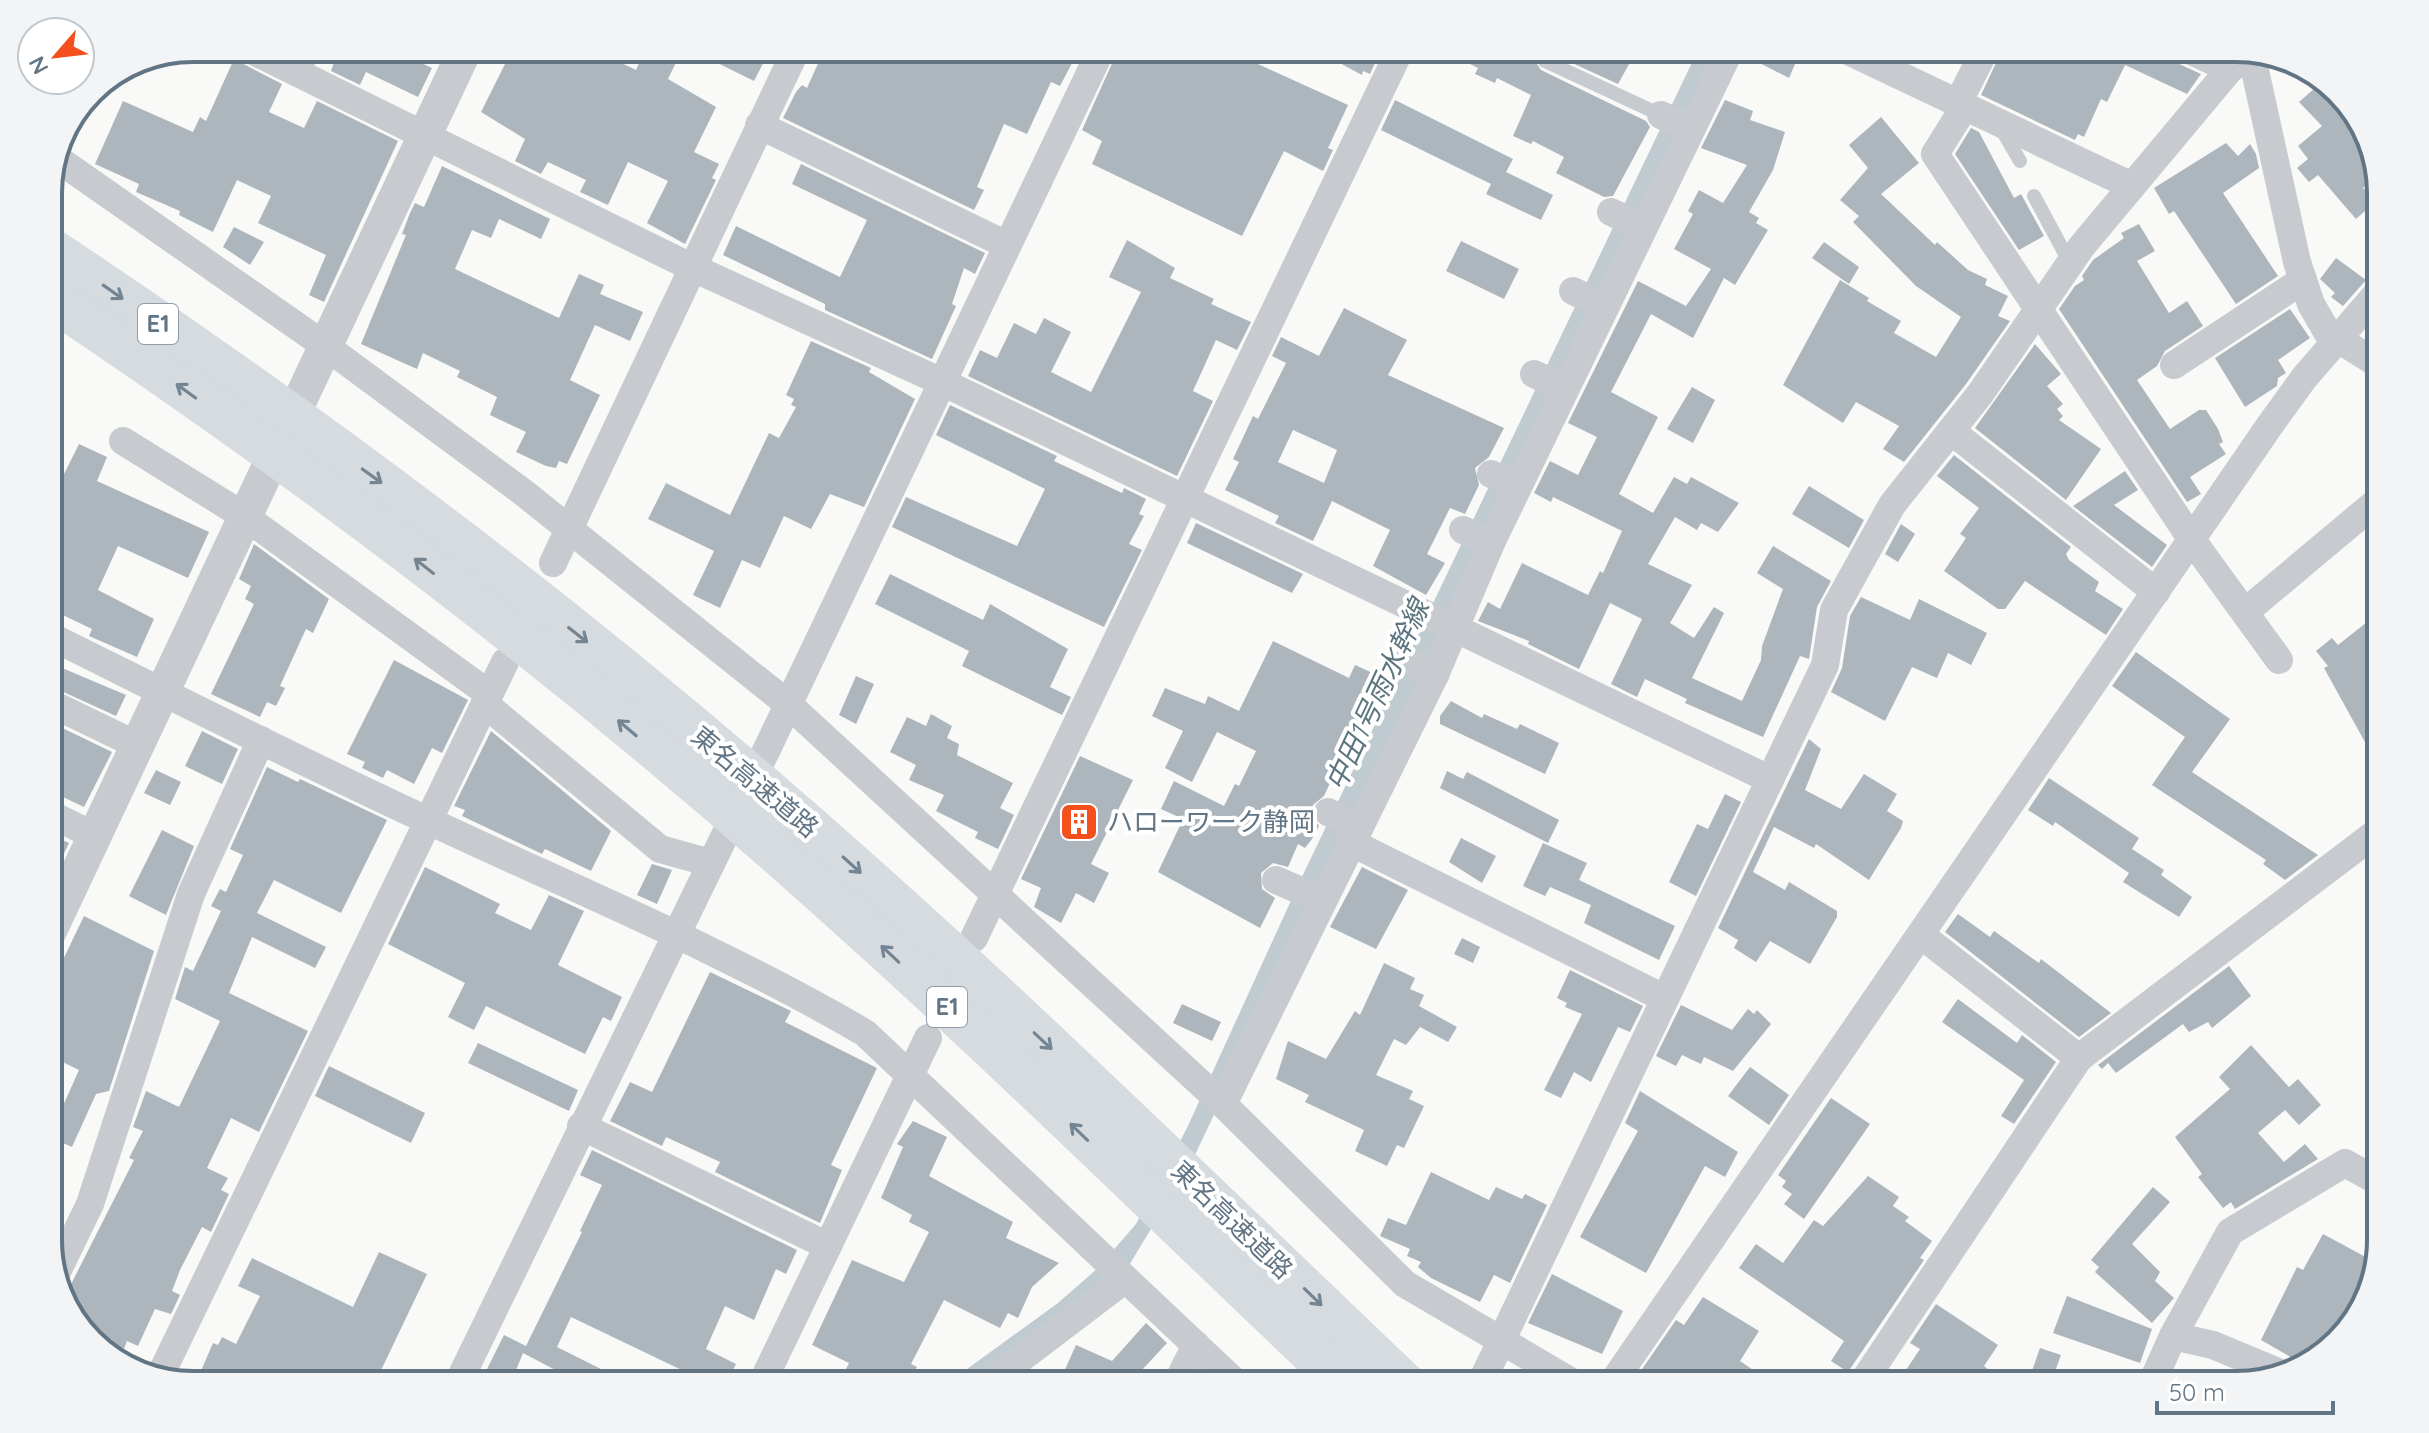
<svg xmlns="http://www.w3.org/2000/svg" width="2429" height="1433" font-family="Quicksand,'Noto Sans JP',sans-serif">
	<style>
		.water { fill: #bfcbd0 }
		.building { fill: #adb6bd; fill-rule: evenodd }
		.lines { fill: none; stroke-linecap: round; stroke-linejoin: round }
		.service { stroke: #c7cbcf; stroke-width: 14 }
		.minor { stroke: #c7cbcf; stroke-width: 28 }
		.tertiary { stroke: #c7cbcf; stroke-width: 34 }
		.motorway { stroke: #d6dbdf; stroke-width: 44 }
		.oneway { stroke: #738492 }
		.labels { text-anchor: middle; stroke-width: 8; stroke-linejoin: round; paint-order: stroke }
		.shield { fill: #fff; stroke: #919eaa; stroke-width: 2 }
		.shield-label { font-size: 24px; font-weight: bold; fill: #627585 }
		.street-label { font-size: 26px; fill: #627585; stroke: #fff }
		.poi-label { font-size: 26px; fill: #627585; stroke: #fff; text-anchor: start }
		.water-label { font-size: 28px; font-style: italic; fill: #5d757e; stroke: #fff }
		.rim { fill: none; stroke: #627585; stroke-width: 4 }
	</style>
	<rect width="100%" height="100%" fill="#f9f9f7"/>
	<polygon class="water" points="1699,48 1720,48 1193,1159 1128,1267 980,1385 945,1385 1058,1303 1098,1268 1136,1224 1187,1128 1299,883"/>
	<g class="building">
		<polygon points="339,48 389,48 432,68 418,97 366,72 360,85 331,71"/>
		<polygon points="513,48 590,48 636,70 646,48 683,48 668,79 716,107 694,152 719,164 712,178 716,180 685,244 647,223 668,181 628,162 608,205 580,192 586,180 548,162 541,174 515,161 525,139 481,112"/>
		<polygon points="687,48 771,48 754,81"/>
		<polygon points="825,48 1080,48 1060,86 1051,82 1027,134 1004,124 977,187 984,190 974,210 783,118 796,92 802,85 807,88"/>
		<polygon points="1119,48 1253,48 1247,59 1348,105 1328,148 1333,150 1323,171 1284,151 1242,236 1092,164 1102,141 1082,130"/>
		<polygon points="1312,48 1382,48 1370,74 1363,71 1362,75"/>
		<polygon points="1473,48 1638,48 1618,84 1548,52 1539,53 1535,61 1541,70 1646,121 1650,127 1613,196 1604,197 1556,173 1564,157 1533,141 1531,144 1513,136 1531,95 1497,78 1495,83 1475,74 1478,68 1466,62"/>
		<polygon points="1748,48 1802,48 1789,78 1746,56"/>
		<polygon points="2003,48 2168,48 2177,63 2201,74 2187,94 2125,65 2107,102 2101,99 2084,137 2078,134 2075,140 1981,95"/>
		<polygon points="234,59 282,84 269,112 304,128 317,101 398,141 324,302 309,295 326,255 258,223 271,196 237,180 213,232 179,215 180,211 136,192 139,184 95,164 123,101 193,132 200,117 206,121"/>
		<polygon points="2323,81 2361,120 2378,175 2363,188 2375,202 2356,219 2318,175 2309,182 2297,168 2308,159 2298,146 2322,126 2299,102"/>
		<polygon points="1395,100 1513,159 1506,172 1553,195 1541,220 1486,194 1491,184 1381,130"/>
		<polygon points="1725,100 1753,111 1750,120 1785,132 1773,170 1749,212 1759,218 1756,223 1768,230 1735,285 1724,278 1693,338 1651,314 1611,392 1658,417 1619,494 1653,513 1674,477 1687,484 1691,477 1739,503 1718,532 1701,523 1697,530 1675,517 1648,564 1692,585 1670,623 1694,638 1714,607 1724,613 1692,678 1742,701 1761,660 1762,646 1783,589 1757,573 1773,546 1831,581 1817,607 1809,659 1800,656 1763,737 1685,703 1687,699 1645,679 1637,697 1611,684 1642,619 1610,603 1579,669 1528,644 1529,641 1478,621 1488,602 1500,609 1522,563 1588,595 1600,571 1603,573 1622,531 1553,497 1551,502 1534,493 1550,461 1578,475 1597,437 1568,423 1638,281 1686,306 1711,269 1674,249 1693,214 1688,211 1699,190 1723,203 1747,165 1701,148"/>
		<polygon points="1881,117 1919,163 1881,194 1935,245 1937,242 1968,270 1987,279 1985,285 2008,296 1998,316 2010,321 1966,384 1904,462 1883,449 1899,426 1856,402 1843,423 1783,385 1840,280 1869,298 1867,301 1901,321 1894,333 1936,357 1961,317 1916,286 1853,222 1859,216 1840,200 1868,168 1849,145"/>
		<polygon points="1971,128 1979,132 2014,198 2021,194 2044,236 2019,250 1955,154"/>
		<polygon points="2226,143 2238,156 2250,144 2256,154 2259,168 2223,193 2278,276 2236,304 2174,211 2169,214 2154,188"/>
		<polygon points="801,164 985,253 975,274 964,268 952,304 956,306 932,359 825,310 825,304 723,255 736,226 840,277 867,220 792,184"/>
		<polygon points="442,166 550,219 541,239 499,219 491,238 472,230 455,269 559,318 579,274 604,285 600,294 643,312 630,341 595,325 570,380 600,395 567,464 559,461 556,468 546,466 516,452 526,432 490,415 497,397 457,377 460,371 423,353 417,369 361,344 406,235 402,234 410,213 415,203 424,207"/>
		<polygon points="2139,224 2155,251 2137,261 2169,313 2187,301 2203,326 2165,351 2157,366 2137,380 2170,429 2199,410 2206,410 2218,429 2223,442 2219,444 2226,454 2190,477 2201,494 2187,502 2059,309 2075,286 2084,280 2082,276 2093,260 2124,238 2121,233"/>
		<polygon points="234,227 264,242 250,265 223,247"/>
		<polygon points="1127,240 1175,268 1170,278 1214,299 1211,304 1251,322 1237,350 1216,340 1193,391 1213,401 1177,476 968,376 980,350 997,358 1014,323 1036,334 1044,318 1071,332 1051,372 1091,392 1141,292 1109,277"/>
		<polygon points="1461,241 1519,269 1504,299 1446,271"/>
		<polygon points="1824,242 1859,267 1849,284 1812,258"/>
		<polygon points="2336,258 2366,280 2343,306 2331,297 2335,293 2320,279"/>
		<path d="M1344,308L1407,340L1388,375L1504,428L1489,457L1475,468L1479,485L1465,514L1450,508L1427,554L1445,563L1426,595L1373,566L1390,530L1332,501L1313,541L1275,523L1279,516L1225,490L1239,462L1233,459L1253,416L1258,419L1286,363L1272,356L1281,337L1319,356ZM1293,430L1337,450L1324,483L1278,462Z"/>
		<polygon points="2290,309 2310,338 2278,360 2286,373 2278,378 2277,386 2245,407 2215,358"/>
		<polygon points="811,341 871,368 869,372 915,399 864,507 830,494 811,529 784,516 760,568 742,560 720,608 693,595 714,551 648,519 666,483 730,515 769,433 779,438 796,407 791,405 794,399 786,395"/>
		<polygon points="2035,344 2061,374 2047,386 2063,404 2057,409 2063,416 2059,420 2101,449 2066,500 1975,428"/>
		<polygon points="1692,387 1715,400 1693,443 1667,429"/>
		<polygon points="950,405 1057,456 1054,461 1122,493 1124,488 1146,499 1139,514 1144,516 1129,544 1142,550 1104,627 892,527 906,497 1017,546 1045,489 936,435"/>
		<polygon points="79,444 107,457 97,481 209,532 188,578 118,546 98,590 154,619 137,657 89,636 92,629 48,608 48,506"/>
		<polygon points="1954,455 2071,547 2066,554 2069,560 2099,582 2095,591 2123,609 2106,635 2025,581 2005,609 1998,609 1944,571 1966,538 1960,534 1979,508 1937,476"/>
		<polygon points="2125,471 2138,490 2114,505 2167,545 2152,567 2073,506"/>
		<polygon points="1809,486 1864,520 1849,548 1792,514"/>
		<polygon points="1196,523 1303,574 1292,593 1187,543"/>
		<polygon points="1901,524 1915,534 1898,562 1885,554"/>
		<polygon points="254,544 329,599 313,633 306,629 280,686 285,688 276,706 267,702 260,717 211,694 254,604 245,599 251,586 239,579"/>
		<polygon points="890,574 983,620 990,604 1068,649 1050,687 1071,697 1062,715 962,666 969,651 875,604"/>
		<polygon points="1861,597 1910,620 1919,599 1987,633 1971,665 1948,653 1937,678 1912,667 1885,721 1831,692 1842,668 1850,616"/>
		<polygon points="2381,611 2381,771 2324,668 2328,666 2316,651 2332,638 2338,645"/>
		<polygon points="1273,641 1349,678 1355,665 1377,675 1370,689 1373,690 1324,796 1313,805 1311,814 1319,826 1312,839 1305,848 1298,844 1288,867 1273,863 1261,873 1262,889 1275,898 1260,928 1158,872 1183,819 1161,809 1174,781 1224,806 1235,784 1239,786 1256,751 1217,732 1192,782 1165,768 1183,731 1152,716 1165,688 1205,704 1208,696 1239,711"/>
		<polygon points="2136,652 2230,719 2192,772 2318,855 2285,880 2263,864 2266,860 2152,785 2185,737 2112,686"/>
		<polygon points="394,660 468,700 442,753 432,748 414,784 387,770 383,778 362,768 365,762 347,754"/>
		<polygon points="48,662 126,695 116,716 48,685"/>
		<polygon points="856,676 874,684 856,724 839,715"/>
		<polygon points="1451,701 1482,718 1484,714 1517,729 1520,724 1559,743 1545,774 1440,724 1440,716"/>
		<polygon points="931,714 952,726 947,738 959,744 957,755 1013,783 1000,808 1014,815 998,849 975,838 978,832 936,811 944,795 909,780 916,765 890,752 907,717 926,726"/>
		<polygon points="48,721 112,752 84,807 48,790"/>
		<polygon points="202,731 238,749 222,784 185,766"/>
		<polygon points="491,731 611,831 591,871 545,849 542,854 462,816 465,810 454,806"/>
		<polygon points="1809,739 1821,749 1805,790 1841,809 1864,774 1897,794 1887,811 1903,821 1901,828 1869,880 1816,844 1814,848 1774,827 1753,872 1785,890 1789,882 1837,911 1837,917 1810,964 1770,941 1756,962 1734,948 1738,940 1718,928"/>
		<polygon points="1080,756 1133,780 1091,864 1109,873 1094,903 1076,893 1061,923 1034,907 1041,888 1021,879"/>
		<polygon points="267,767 298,782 300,779 387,820 341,913 274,880 257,913 326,947 315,968 252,937 229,993 308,1031 259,1132 231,1118 207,1168 228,1178 221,1190 229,1194 211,1232 202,1227 180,1270 172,1291 180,1295 171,1314 155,1309 138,1346 127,1341 124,1349 101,1338 98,1343 68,1313 64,1298 134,1160 129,1158 143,1131 133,1127 146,1091 179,1107 220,1021 175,999 185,967 193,971 221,911 211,906 220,889 226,892 243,855 230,849"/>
		<polygon points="156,770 181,782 170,805 144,793"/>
		<polygon points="1447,771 1463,779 1467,772 1559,820 1548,843 1440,788"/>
		<polygon points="2049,778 2139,838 2132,849 2164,870 2161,875 2192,897 2179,917 2123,882 2129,873 2055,822 2053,826 2028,810"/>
		<polygon points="1725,794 1741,802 1696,896 1669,882 1697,824 1708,829"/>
		<polygon points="162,830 194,846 166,915 129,896"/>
		<polygon points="48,833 69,843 48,887"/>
		<polygon points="1461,838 1496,856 1482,883 1449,862"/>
		<polygon points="1543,843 1587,863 1579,880 1675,926 1659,960 1584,923 1591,905 1550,887 1545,896 1523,886"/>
		<polygon points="652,864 672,870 657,904 637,895"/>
		<polygon points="425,867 500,904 495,913 531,930 549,895 584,911 558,965 622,997 611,1021 603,1017 585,1054 486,1006 474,1030 448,1017 465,983 388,944"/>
		<polygon points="1362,867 1408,890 1376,949 1330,927"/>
		<polygon points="1958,914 1990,937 1994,931 2039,963 2041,959 2111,1013 2079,1037 1945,932"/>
		<polygon points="84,916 154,951 109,1091 96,1094 72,1147 49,1137 79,1070 48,1055 48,991"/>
		<polygon points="1462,938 1480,947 1473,963 1454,954"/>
		<polygon points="1384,963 1415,978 1410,989 1424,995 1419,1006 1457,1027 1448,1042 1420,1027 1406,1045 1394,1039 1376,1075 1413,1091 1409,1099 1424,1106 1404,1148 1397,1145 1387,1166 1355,1151 1364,1130 1305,1102 1309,1095 1276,1079 1288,1041 1326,1059 1355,1011 1360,1015"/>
		<polygon points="2229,966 2251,996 2212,1028 2208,1022 2189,1032 2183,1024 2116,1073 2108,1063 2102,1069 2098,1065"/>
		<polygon points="1570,970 1643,1006 1630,1032 1618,1027 1591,1082 1574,1072 1561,1098 1544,1090 1582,1014 1565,1007 1567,1003 1557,998"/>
		<polygon points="710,972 791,1011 785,1022 877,1068 831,1165 842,1170 820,1223 715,1172 720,1162 666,1137 662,1146 610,1121 630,1082 652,1092"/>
		<polygon points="1958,999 2017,1043 2022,1035 2056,1062 2014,1124 2001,1116 2024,1080 1942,1022"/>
		<polygon points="1182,1004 1221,1022 1212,1041 1173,1023"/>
		<polygon points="1681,1005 1732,1030 1748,1009 1754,1014 1757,1010 1771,1024 1733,1071 1704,1057 1701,1064 1682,1055 1676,1066 1656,1056"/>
		<polygon points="478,1043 578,1090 569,1111 468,1063"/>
		<polygon points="2251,1045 2289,1087 2298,1079 2321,1105 2299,1125 2285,1110 2258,1133 2284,1162 2305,1144 2318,1159 2235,1209 2231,1202 2223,1208 2198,1177 2202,1174 2175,1137 2230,1089 2219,1077"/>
		<polygon points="329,1066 425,1113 411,1143 315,1096"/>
		<polygon points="1750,1067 1789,1095 1769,1125 1728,1096"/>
		<polygon points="1640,1091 1738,1152 1725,1177 1705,1166 1646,1273 1580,1237 1638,1131 1625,1123"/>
		<polygon points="1831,1098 1870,1124 1804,1219 1784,1204 1792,1194 1782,1187 1786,1181 1778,1175"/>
		<polygon points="913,1121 947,1137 929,1176 1013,1222 1006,1238 1059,1263 1032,1287 1018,1318 1008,1313 1000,1328 944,1300 911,1364 917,1367 908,1385 838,1385 849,1363 812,1345 852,1260 904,1282 929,1232 909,1222 912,1215 881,1198 903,1147 897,1144"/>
		<polygon points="592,1150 797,1250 786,1274 776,1269 754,1320 725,1306 706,1349 736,1364 726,1385 713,1385 571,1317 557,1347 633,1385 584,1385 523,1353 510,1385 479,1385 504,1335 526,1346 582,1232 580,1231 602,1185 580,1175"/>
		<polygon points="1431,1172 1489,1200 1496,1187 1522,1199 1525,1194 1547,1205 1510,1283 1494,1275 1480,1302 1431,1278 1418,1267 1421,1262 1407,1256 1410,1249 1380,1236 1388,1218 1406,1225"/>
		<polygon points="1868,1176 1899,1197 1893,1206 1909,1217 1905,1221 1932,1241 1920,1258 1924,1260 1848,1372 1831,1361 1844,1341 1739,1268 1756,1244 1783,1263 1814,1220 1823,1226"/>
		<polygon points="2153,1187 2170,1202 2132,1244 2160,1272 2155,1281 2174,1298 2152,1323 2095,1272 2099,1267 2091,1260"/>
		<polygon points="2323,1234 2375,1262 2361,1313 2306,1366 2261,1340 2297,1267 2303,1270"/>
		<polygon points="379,1252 427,1274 374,1385 323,1385 307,1377 303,1385 199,1385 204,1375 200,1373 213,1343 218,1345 222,1337 236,1344 260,1296 238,1286 252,1258 353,1307"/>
		<polygon points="1552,1274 1623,1311 1602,1354 1528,1323"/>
		<polygon points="2067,1296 2152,1329 2140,1363 2053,1333"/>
		<polygon points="1703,1297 1759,1331 1740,1361 1775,1385 1652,1385 1638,1375 1676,1320 1684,1325"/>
		<polygon points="1936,1304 1998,1345 1984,1366 1993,1373 1985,1385 1896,1385 1920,1349 1910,1343"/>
		<polygon points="1146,1323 1167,1343 1128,1385 1058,1385 1076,1345 1112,1361"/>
		<polygon points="2040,1348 2061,1355 2050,1385 2027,1385"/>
	</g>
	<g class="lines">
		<g class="service">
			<polyline points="1545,61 1661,115"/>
			<polyline points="2002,130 2020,161"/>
			<polyline points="2034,196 2070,263"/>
		</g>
		<g class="minor">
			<polyline points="247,48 691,267 942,382 1769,779"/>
			<polyline points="1842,48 2132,186"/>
			<polyline points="2185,48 2230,69"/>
			<polyline points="2251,52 2297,262 2311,304 2334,344"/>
			<polyline points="296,72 307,48"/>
			<polyline points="1958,103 1986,48"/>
			<polyline points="1965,106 1935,154 2192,540 2279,660"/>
			<polyline points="1661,115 1689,128"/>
			<polyline points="759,125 1007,245"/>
			<polyline points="59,160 324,345 524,493 788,704 1223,1104 1405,1284 1577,1385"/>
			<polyline points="1611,212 1642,227"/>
			<polyline points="1573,291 1604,306"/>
			<polyline points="2338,339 2381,366"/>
			<polyline points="2174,365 2303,280"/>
			<polyline points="1534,374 1565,388"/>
			<polyline points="1951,431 2156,592"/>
			<polyline points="123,441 244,516 489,694"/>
			<polyline points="1491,474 1518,486"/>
			<polyline points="1463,530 1491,543"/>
			<polyline points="553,563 797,48"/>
			<polyline points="2245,612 2381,498"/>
			<path d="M48,635C175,698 301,762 429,821C576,890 725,951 865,1033L1238,1385"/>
			<polyline points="1403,658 1435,675"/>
			<polyline points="48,702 137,745"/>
			<polyline points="485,704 660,849 711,863"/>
			<polyline points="1328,812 1358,827"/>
			<polyline points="48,813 95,836"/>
			<polyline points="1350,842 1664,998"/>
			<polyline points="1276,880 1322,900"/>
			<polyline points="1921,935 2079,1058"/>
			<polyline points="974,938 1401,48"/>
			<polyline points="1223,1104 1435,675 1491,543 1731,48"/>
			<polyline points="581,1126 828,1246"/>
			<polyline points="56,1274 90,1204 191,894 261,740"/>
			<polyline points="2173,1336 2213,1345 2280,1373"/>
			<polyline points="160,1376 505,662"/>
			<polyline points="457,1385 767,749 1102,48"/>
			<polyline points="761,1385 928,1038"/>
			<polyline points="986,1385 1124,1280"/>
			<polyline points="1176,1385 1196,1345"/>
			<polyline points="1480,1385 1825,665 1834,610 1892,505 1980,394 2082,246 2230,69 2251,53"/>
			<polyline points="1611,1385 2270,425 2304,378 2381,289"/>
			<polyline points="1861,1385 2079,1058 2381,829"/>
			<polyline points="2151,1385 2173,1336 2230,1232 2345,1163 2381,1183"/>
		</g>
		<polyline class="tertiary" points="48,935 466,48"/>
		<g class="motorway">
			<path d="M48,248C330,435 601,641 853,866C1042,1034 1222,1211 1405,1385"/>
			<path d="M48,296C331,485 604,694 856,923C1023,1073 1183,1231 1346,1385"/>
		</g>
	</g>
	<defs><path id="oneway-shaft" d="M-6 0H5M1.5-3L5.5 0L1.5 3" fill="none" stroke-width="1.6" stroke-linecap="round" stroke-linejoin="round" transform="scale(2)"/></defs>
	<g class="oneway">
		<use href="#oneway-shaft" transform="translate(113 292) rotate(35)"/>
		<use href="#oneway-shaft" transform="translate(186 391) rotate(-144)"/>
		<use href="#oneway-shaft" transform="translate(372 476) rotate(36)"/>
		<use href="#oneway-shaft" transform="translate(424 566) rotate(-142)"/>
		<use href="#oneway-shaft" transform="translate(578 635) rotate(38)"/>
		<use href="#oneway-shaft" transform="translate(627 728) rotate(-140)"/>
		<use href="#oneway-shaft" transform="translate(852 865) rotate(42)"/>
		<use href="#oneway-shaft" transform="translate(890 954) rotate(-137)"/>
		<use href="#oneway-shaft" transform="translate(1043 1041) rotate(43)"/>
		<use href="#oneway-shaft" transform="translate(1079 1132) rotate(-136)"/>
		<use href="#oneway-shaft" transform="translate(1313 1297) rotate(44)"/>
	</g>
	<defs>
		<g id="building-square" transform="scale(2)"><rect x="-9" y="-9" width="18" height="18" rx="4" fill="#f3501d" stroke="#fff"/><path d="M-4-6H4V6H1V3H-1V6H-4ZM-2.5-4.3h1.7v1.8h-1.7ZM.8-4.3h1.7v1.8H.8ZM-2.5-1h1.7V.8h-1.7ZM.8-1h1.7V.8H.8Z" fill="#fff"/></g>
	</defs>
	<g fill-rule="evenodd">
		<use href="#building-square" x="1079" y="822"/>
	</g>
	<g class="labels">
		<g class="shield">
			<rect x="138" y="304" width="40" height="40" rx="6"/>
			<rect x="927" y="987" width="40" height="40" rx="6"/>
		</g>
		<g class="shield-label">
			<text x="158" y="332">E1</text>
			<text x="947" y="1015">E1</text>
		</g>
		<g class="street-label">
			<text transform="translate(755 782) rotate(40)" y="9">東名高速道路</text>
			<text transform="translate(1232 1220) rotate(44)" y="9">東名高速道路</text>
		</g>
		<g class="poi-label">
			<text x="1107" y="831">ハローワーク静岡</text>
		</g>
		<g class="water-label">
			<text transform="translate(1377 695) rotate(-65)" y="10">中田1号雨水幹線</text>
		</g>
	</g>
	<path d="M0 0H2429V1433H0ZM193 62H2236A131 131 0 0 1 2367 193V1240A131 131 0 0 1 2236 1371H193A131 131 0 0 1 62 1240V193A131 131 0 0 1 193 62Z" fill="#f2f4f5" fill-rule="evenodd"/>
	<path class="rim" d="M193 62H2236A131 131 0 0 1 2367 193V1240A131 131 0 0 1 2236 1371H193A131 131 0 0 1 62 1240V193A131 131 0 0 1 193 62Z"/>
	<g transform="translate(56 56) rotate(242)"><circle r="38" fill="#ffffff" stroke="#c0c8ce" stroke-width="2"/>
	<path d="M0-6L14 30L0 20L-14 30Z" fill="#f3501d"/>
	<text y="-12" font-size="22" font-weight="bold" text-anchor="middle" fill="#627585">N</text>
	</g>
	<path d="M2157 1401v12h176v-12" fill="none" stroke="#627585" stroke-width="4"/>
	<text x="2169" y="1401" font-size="24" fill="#627585" stroke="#ffffff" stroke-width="6" paint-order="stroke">50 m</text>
</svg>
